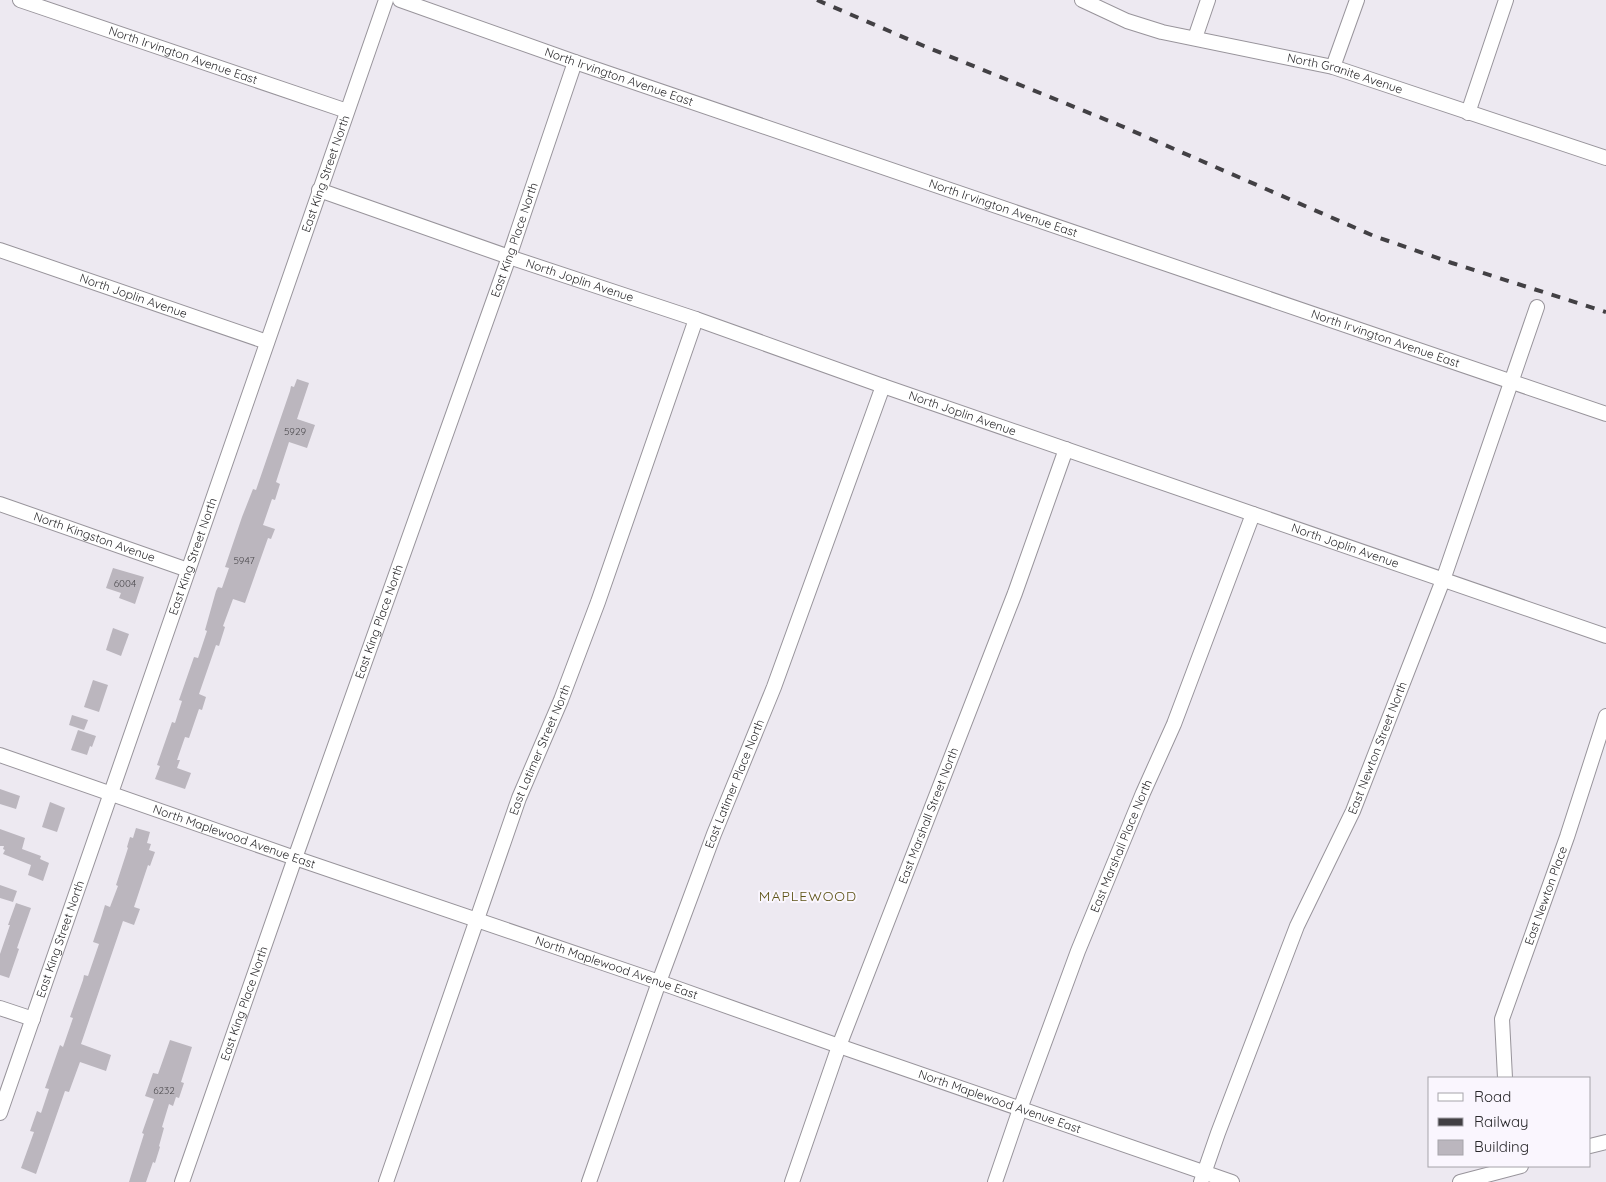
<svg xmlns="http://www.w3.org/2000/svg" width="1606" height="1182" font-family="Quicksand,sans-serif">
	<style>
		.building { fill: #bbb6be }
		.lines { fill: none; stroke-linecap: round; stroke-linejoin: round }
		.street-casing { stroke: #98949b; stroke-width: 16 }
		.street { stroke: #fff; stroke-width: 14 }
		.rail { stroke: #424044; stroke-width: 4; stroke-dasharray: 9 9; stroke-linecap: butt }
		.labels { text-anchor: middle; stroke-width: 4; stroke-linejoin: round; paint-order: stroke }
		.number-label { font-size: 10px; fill: #4e4c50 }
		.street-label { font-size: 12px; fill: #29282b; stroke: #faf6fe }
		.neighbourhood-label { font-size: 14px; letter-spacing: 1px; fill: #5e5417; stroke: #faf6fe }
	</style>
	<rect width="100%" height="100%" fill="#ede9f1"/>
	<g class="building">
		<polygon points="297,379 309,383 297,419 315,425 307,448 289,442 276,482 280,484 275,500 272,499 263,525 275,529 271,539 268,538 245,603 233,599 223,626 225,627 219,646 216,645 199,694 206,697 202,710 199,709 189,738 185,737 177,760 180,760 177,768 191,773 185,789 155,779 160,766 157,765 172,722 175,723 182,701 179,700 194,657 198,658 207,631 205,630 216,591 218,587 222,588 229,568 225,567 242,517 253,489 256,490 290,391 291,386 294,387"/>
		<polygon points="113,568 144,577 135,604 119,598 121,593 106,588"/>
		<polygon points="113,628 129,634 121,656 106,650"/>
		<polygon points="93,680 108,685 99,712 84,707"/>
		<polygon points="72,715 88,720 84,730 69,725"/>
		<polygon points="78,730 96,736 92,747 90,746 87,755 71,750"/>
		<polygon points="0,789 20,796 16,809 0,804"/>
		<polygon points="50,802 65,808 57,832 42,827"/>
		<polygon points="136,828 150,832 147,843 151,844 149,850 155,852 150,866 148,865 134,907 140,909 134,925 123,921 81,1044 111,1055 106,1071 80,1062 69,1092 65,1091 36,1174 21,1168 34,1132 30,1131 37,1111 41,1113 49,1089 45,1088 60,1045 63,1047 73,1018 70,1017 83,980 84,975 88,976 99,944 93,942 102,915 105,905 110,907 118,886 116,885 128,848 127,847 130,837 133,838"/>
		<polygon points="0,829 25,838 22,849 41,856 40,859 49,863 43,881 28,875 31,865 3,854 5,850 3,849 4,846 0,846"/>
		<polygon points="0,885 17,891 13,902 0,898"/>
		<polygon points="16,903 31,908 17,948 19,949 9,978 0,975 0,954 10,925 8,925"/>
		<polygon points="170,1040 192,1047 181,1082 184,1083 179,1098 176,1097 173,1106 169,1104 162,1127 164,1128 159,1146 160,1147 155,1163 153,1162 146,1182 129,1182 144,1134 142,1133 154,1099 145,1096 153,1073 158,1074"/>
	</g>
	<g class="lines">
		<g class="street-casing">
			<g id="street">
				<path id="s1" d="M20,0L347,111"/>
				<path id="s2" d="M400,0L575,62L1606,414"/>
				<path id="s3" d="M1082,0L1127,21L1162,32L1333,67L1606,158"/>
				<polyline points="1195,38 1208,0"/>
				<polyline points="1333,67 1357,0"/>
				<polyline points="1468,113 1506,0"/>
				<path id="s4" d="M319,190L509,257L696,319L883,386L1606,636"/>
				<path id="s5" d="M0,250L267,342"/>
				<path id="s6" d="M0,504L188,570"/>
				<path id="s7" d="M0,755L295,858L659,982L839,1046L1232,1182"/>
				<polyline points="0,1008 33,1019"/>
				<path id="s8" d="M1505,1078L1502,1019L1567,837L1606,716"/>
				<path id="s9" d="M0,1113L386,0"/>
				<polyline points="1590,1146 1606,1142"/>
				<path id="s10" d="M182,1182L295,858L509,257L575,62"/>
				<path id="s11" d="M386,1182L519,798L561,700L598,602L696,319"/>
				<path id="s12" d="M589,1182L659,982L714,834L774,687L883,386"/>
				<path id="s13" d="M792,1182L839,1046L1015,593L1066,449"/>
				<path id="s14" d="M995,1182L1020,1109L1078,951L1143,793L1174,724L1253,514"/>
				<path id="s15" d="M1201,1182L1218,1133L1297,926L1353,811L1443,580L1537,307"/>
				<polyline points="1460,1182 1521,1166"/>
			</g>
		</g>
		<use href="#street" class="street"/>
		<polyline class="rail" points="817,0 924,46 1119,125 1374,236 1452,263 1606,312"/>
	</g>
	<g class="labels">
		<g class="number-label">
			<text x="295" y="435">5929</text>
			<text x="244" y="564">5947</text>
			<text x="125" y="587">6004</text>
			<text x="164" y="1094">6232</text>
		</g>
		<g class="street-label">
			<text dy="4" stroke="none"><textPath href="#s1" startOffset="172">North Irvington Avenue East</textPath></text>
			<text dy="4" stroke="none"><textPath href="#s3" startOffset="274">North Granite Avenue</textPath></text>
			<text dy="4" stroke="none"><textPath href="#s2" startOffset="232">North Irvington Avenue East</textPath></text>
			<text dy="4" stroke="none"><textPath href="#s9" startOffset="994">East King Street North</textPath></text>
			<text dy="4" stroke="none"><textPath href="#s2" startOffset="638">North Irvington Avenue East</textPath></text>
			<text dy="4" stroke="none"><textPath href="#s10" startOffset="999">East King Place North</textPath></text>
			<text dy="4" stroke="none"><textPath href="#s4" startOffset="276">North Joplin Avenue</textPath></text>
			<text dy="4" stroke="none"><textPath href="#s5" startOffset="141">North Joplin Avenue</textPath></text>
			<text dy="4" stroke="none"><textPath href="#s2" startOffset="1042">North Irvington Avenue East</textPath></text>
			<text dy="4" stroke="none"><textPath href="#s4" startOffset="681">North Joplin Avenue</textPath></text>
			<text dy="4" stroke="none"><textPath href="#s6" startOffset="100">North Kingston Avenue</textPath></text>
			<text dy="4" stroke="none"><textPath href="#s4" startOffset="1086">North Joplin Avenue</textPath></text>
			<text dy="4" stroke="none"><textPath href="#s9" startOffset="589">East King Street North</textPath></text>
			<text dy="4" stroke="none"><textPath href="#s10" startOffset="594">East King Place North</textPath></text>
			<text dy="4" stroke="none"><textPath href="#s15" startOffset="469">East Newton Street North</textPath></text>
			<text dy="4" stroke="none"><textPath href="#s11" startOffset="459">East Latimer Street North</textPath></text>
			<text dy="4" stroke="none"><textPath href="#s12" startOffset="424">East Latimer Place North</textPath></text>
			<text dy="4" stroke="none"><textPath href="#s13" startOffset="391">East Marshall Street North</textPath></text>
			<text dy="4" stroke="none"><textPath href="#s7" startOffset="248">North Maplewood Avenue East</textPath></text>
			<text dy="4" stroke="none"><textPath href="#s14" startOffset="359">East Marshall Place North</textPath></text>
			<text dy="4" stroke="none"><textPath href="#s8" startOffset="190">East Newton Place</textPath></text>
			<text dy="4" stroke="none"><textPath href="#s9" startOffset="184">East King Street North</textPath></text>
			<text dy="4" stroke="none"><textPath href="#s7" startOffset="652">North Maplewood Avenue East</textPath></text>
			<text dy="4" stroke="none"><textPath href="#s10" startOffset="189">East King Place North</textPath></text>
			<text dy="4" stroke="none"><textPath href="#s7" startOffset="1058">North Maplewood Avenue East</textPath></text>
		</g>
		<g class="neighbourhood-label">
			<text x="808" y="901">MAPLEWOOD</text>
		</g>
	</g>
	<rect x="1428" y="1077" width="162" height="90" fill="#faf6fe" stroke="#a6a4aa"/>
	<rect x="1438" y="1093" width="25" height="8" fill="#ffffff" stroke="#a6a4aa"/>
	<text x="1474" y="1102" font-size="15" fill="#29282b">Road</text>
	<rect x="1438" y="1118" width="25" height="8" fill="#424044" stroke="#a6a4aa"/>
	<text x="1474" y="1127" font-size="15" fill="#29282b">Railway</text>
	<rect x="1438" y="1140" width="25" height="15" fill="#bbb6be" stroke="#a6a4aa"/>
	<text x="1474" y="1152" font-size="15" fill="#29282b">Building</text>
</svg>
